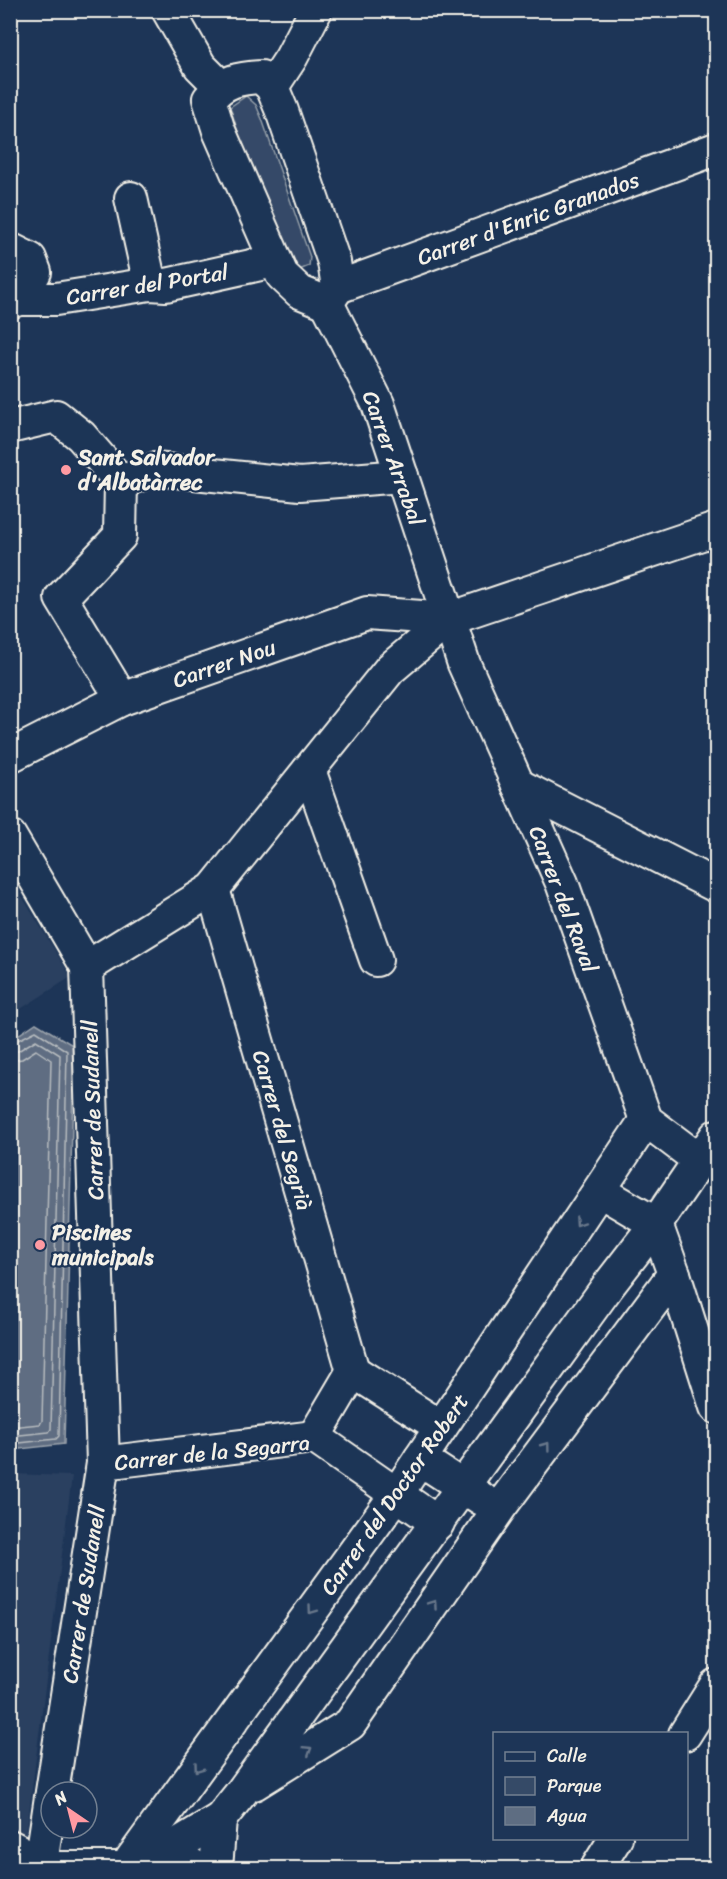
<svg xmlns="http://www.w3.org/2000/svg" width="727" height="1879" font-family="Sriracha,sans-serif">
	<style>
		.built { fill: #2a4060 }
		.green { fill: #354a67; stroke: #949ea8; stroke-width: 1.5 }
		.water { fill: #5e6d82; stroke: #9aa2ab; stroke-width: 1.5 }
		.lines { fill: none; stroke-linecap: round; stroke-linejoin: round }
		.shore { stroke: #b8bcbf; stroke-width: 1.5 }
		.minor-casing { stroke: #f4f1e8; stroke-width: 36 }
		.minor { stroke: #1d3557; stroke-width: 32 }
		.oneway { stroke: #68778a }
		.poi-dot { fill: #ff9aa2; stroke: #1d3557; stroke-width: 2 }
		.labels { text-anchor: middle; stroke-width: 4.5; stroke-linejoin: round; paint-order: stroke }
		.street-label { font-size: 22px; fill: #f4f1e8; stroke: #1d3557 }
		.poi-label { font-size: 22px; font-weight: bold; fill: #f4f1e8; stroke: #1d3557; text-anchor: start }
	</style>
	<rect width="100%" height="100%" fill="#1d3557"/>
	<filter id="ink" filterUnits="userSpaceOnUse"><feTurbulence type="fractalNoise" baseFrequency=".0167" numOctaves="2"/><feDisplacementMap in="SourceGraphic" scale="12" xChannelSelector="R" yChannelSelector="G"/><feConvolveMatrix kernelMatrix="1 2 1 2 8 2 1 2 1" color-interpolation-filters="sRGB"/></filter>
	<g filter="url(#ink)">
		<g class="built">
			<polygon points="10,877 71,977 11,1015 10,1015"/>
			<polygon points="10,1474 72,1476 26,1836 10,1827"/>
		</g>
		<polygon class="green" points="246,96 256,105 262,119 310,257 309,266 292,273 276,252 230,107"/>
		<polygon class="water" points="36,1023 74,1046 64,1444 11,1450 11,1040"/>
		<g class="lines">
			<g class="shore">
				<polyline points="10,1044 36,1031 67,1051 59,1436 56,1439 10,1444"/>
				<polyline points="10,1052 18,1051 36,1040 60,1055 51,1429 49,1432 10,1436"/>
				<polyline points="10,1061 22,1059 36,1050 51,1060 42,1421 40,1424 10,1427"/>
			</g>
			<g class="minor-casing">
				<g id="minor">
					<polyline points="168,10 200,66 220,86"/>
					<path d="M261,77L272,87L282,111L334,262L338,287L327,303L300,292L282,275L219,131L209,99C224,81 239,78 261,77Z"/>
					<polyline points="272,87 291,58 316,10"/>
					<polyline points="131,198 150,284"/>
					<polyline points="10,249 30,259 35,272 19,299 10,302"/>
					<polyline points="338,287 716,149"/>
					<polyline points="19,299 56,299 150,284 166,285 274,261"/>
					<polyline points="327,303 378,404 464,664 562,883 646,1120 699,1160"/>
					<polyline points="10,427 56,416 81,436 121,482 120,536 61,598 122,699"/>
					<polyline points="121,482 155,469 300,484 402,476"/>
					<polyline points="10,756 122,699 367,613 449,619"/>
					<polyline points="309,770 376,960"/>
					<polyline points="518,785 716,886"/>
					<polyline points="10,836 87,967"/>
					<polyline points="213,889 353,1371"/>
					<polyline points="674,1274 716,1407"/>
					<polyline points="314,1437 353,1371 441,1427"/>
					<polyline points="420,1459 482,1499"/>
					<polyline points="103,1463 314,1437 438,1523"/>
					<polyline points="685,1734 716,1685"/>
					<polyline points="254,1784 350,1724 501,1506 674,1274 656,1224 600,1191"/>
					<polyline points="52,1792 103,1463 87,967 213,889 390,669 449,619 716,529"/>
					<polyline points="10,1846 51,1868 116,1868"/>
					<polyline points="162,1854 220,1819 241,1793 608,1286 656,1224 716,1136"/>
					<path d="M149,1855C168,1854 181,1858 197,1868"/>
					<polyline points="131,1860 396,1495 646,1120"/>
					<polyline points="41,1863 51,1797"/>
					<polyline points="216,1868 220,1819"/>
					<polyline points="597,1868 616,1838"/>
				</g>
			</g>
			<use href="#minor" class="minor"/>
		</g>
		<defs><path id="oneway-chevron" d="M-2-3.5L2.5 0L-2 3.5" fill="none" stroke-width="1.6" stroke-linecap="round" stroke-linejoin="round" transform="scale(1.5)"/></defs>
		<g class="oneway">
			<use href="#oneway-chevron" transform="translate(579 1222) rotate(124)"/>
			<use href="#oneway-chevron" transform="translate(546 1446) rotate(-53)"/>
			<use href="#oneway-chevron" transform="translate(433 1604) rotate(-55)"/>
			<use href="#oneway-chevron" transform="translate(312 1610) rotate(126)"/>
			<use href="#oneway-chevron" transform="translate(308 1750) rotate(-32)"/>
			<use href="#oneway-chevron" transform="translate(198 1768) rotate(126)"/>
		</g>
	</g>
	<g class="poi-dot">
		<circle cx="66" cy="470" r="6"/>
		<circle cx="40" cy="1245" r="6"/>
	</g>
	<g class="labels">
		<g class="street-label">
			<text transform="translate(528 218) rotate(-20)" y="8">Carrer d'Enric Granados</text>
			<text transform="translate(147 284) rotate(-9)" y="8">Carrer del Portal</text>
			<text transform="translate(394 458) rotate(70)" y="8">Carrer Arrabal</text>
			<text transform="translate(224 663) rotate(-19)" y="8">Carrer Nou</text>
			<text transform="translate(564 899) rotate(69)" y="8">Carrer del Raval</text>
			<text transform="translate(92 1110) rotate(-92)" y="8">Carrer de Sudanell</text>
			<text transform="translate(283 1130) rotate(74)" y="8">Carrer del Segrià</text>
			<text transform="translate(212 1452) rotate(-6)" y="8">Carrer de la Segarra</text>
			<text transform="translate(394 1494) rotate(-55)" y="8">Carrer del Doctor Robert</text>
			<text transform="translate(83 1594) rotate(-81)" y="8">Carrer de Sudanell</text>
		</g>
		<g class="poi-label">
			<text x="78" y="465">Sant Salvador<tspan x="78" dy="25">d'Albatàrrec</tspan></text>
			<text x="52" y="1240">Piscines<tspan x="52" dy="25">municipals</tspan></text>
		</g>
	</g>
	<rect width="727" height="1879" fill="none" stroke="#1d3557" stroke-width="36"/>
	<rect x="18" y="18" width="691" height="1843" fill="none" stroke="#f4f1e8" stroke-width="2" filter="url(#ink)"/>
	<rect x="493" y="1732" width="195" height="108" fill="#1d3557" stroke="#738091" stroke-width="1.5"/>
	<rect x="505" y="1752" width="30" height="9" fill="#1d3557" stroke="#738091" stroke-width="1.5"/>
	<text x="547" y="1762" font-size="18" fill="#f4f1e8">Calle</text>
	<rect x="505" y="1777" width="30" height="18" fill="#354a67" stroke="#738091" stroke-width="1.5"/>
	<text x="547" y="1792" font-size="18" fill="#f4f1e8">Parque</text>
	<rect x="505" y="1807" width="30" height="18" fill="#5e6d82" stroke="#738091" stroke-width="1.5"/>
	<text x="547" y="1822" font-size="18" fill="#f4f1e8">Agua</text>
	<g transform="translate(69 1810) rotate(325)"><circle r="28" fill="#1d3557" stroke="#738091" stroke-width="1.5"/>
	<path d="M0-4.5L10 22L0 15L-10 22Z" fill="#ff9aa2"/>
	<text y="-9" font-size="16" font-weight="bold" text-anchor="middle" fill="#f4f1e8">N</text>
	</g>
</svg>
